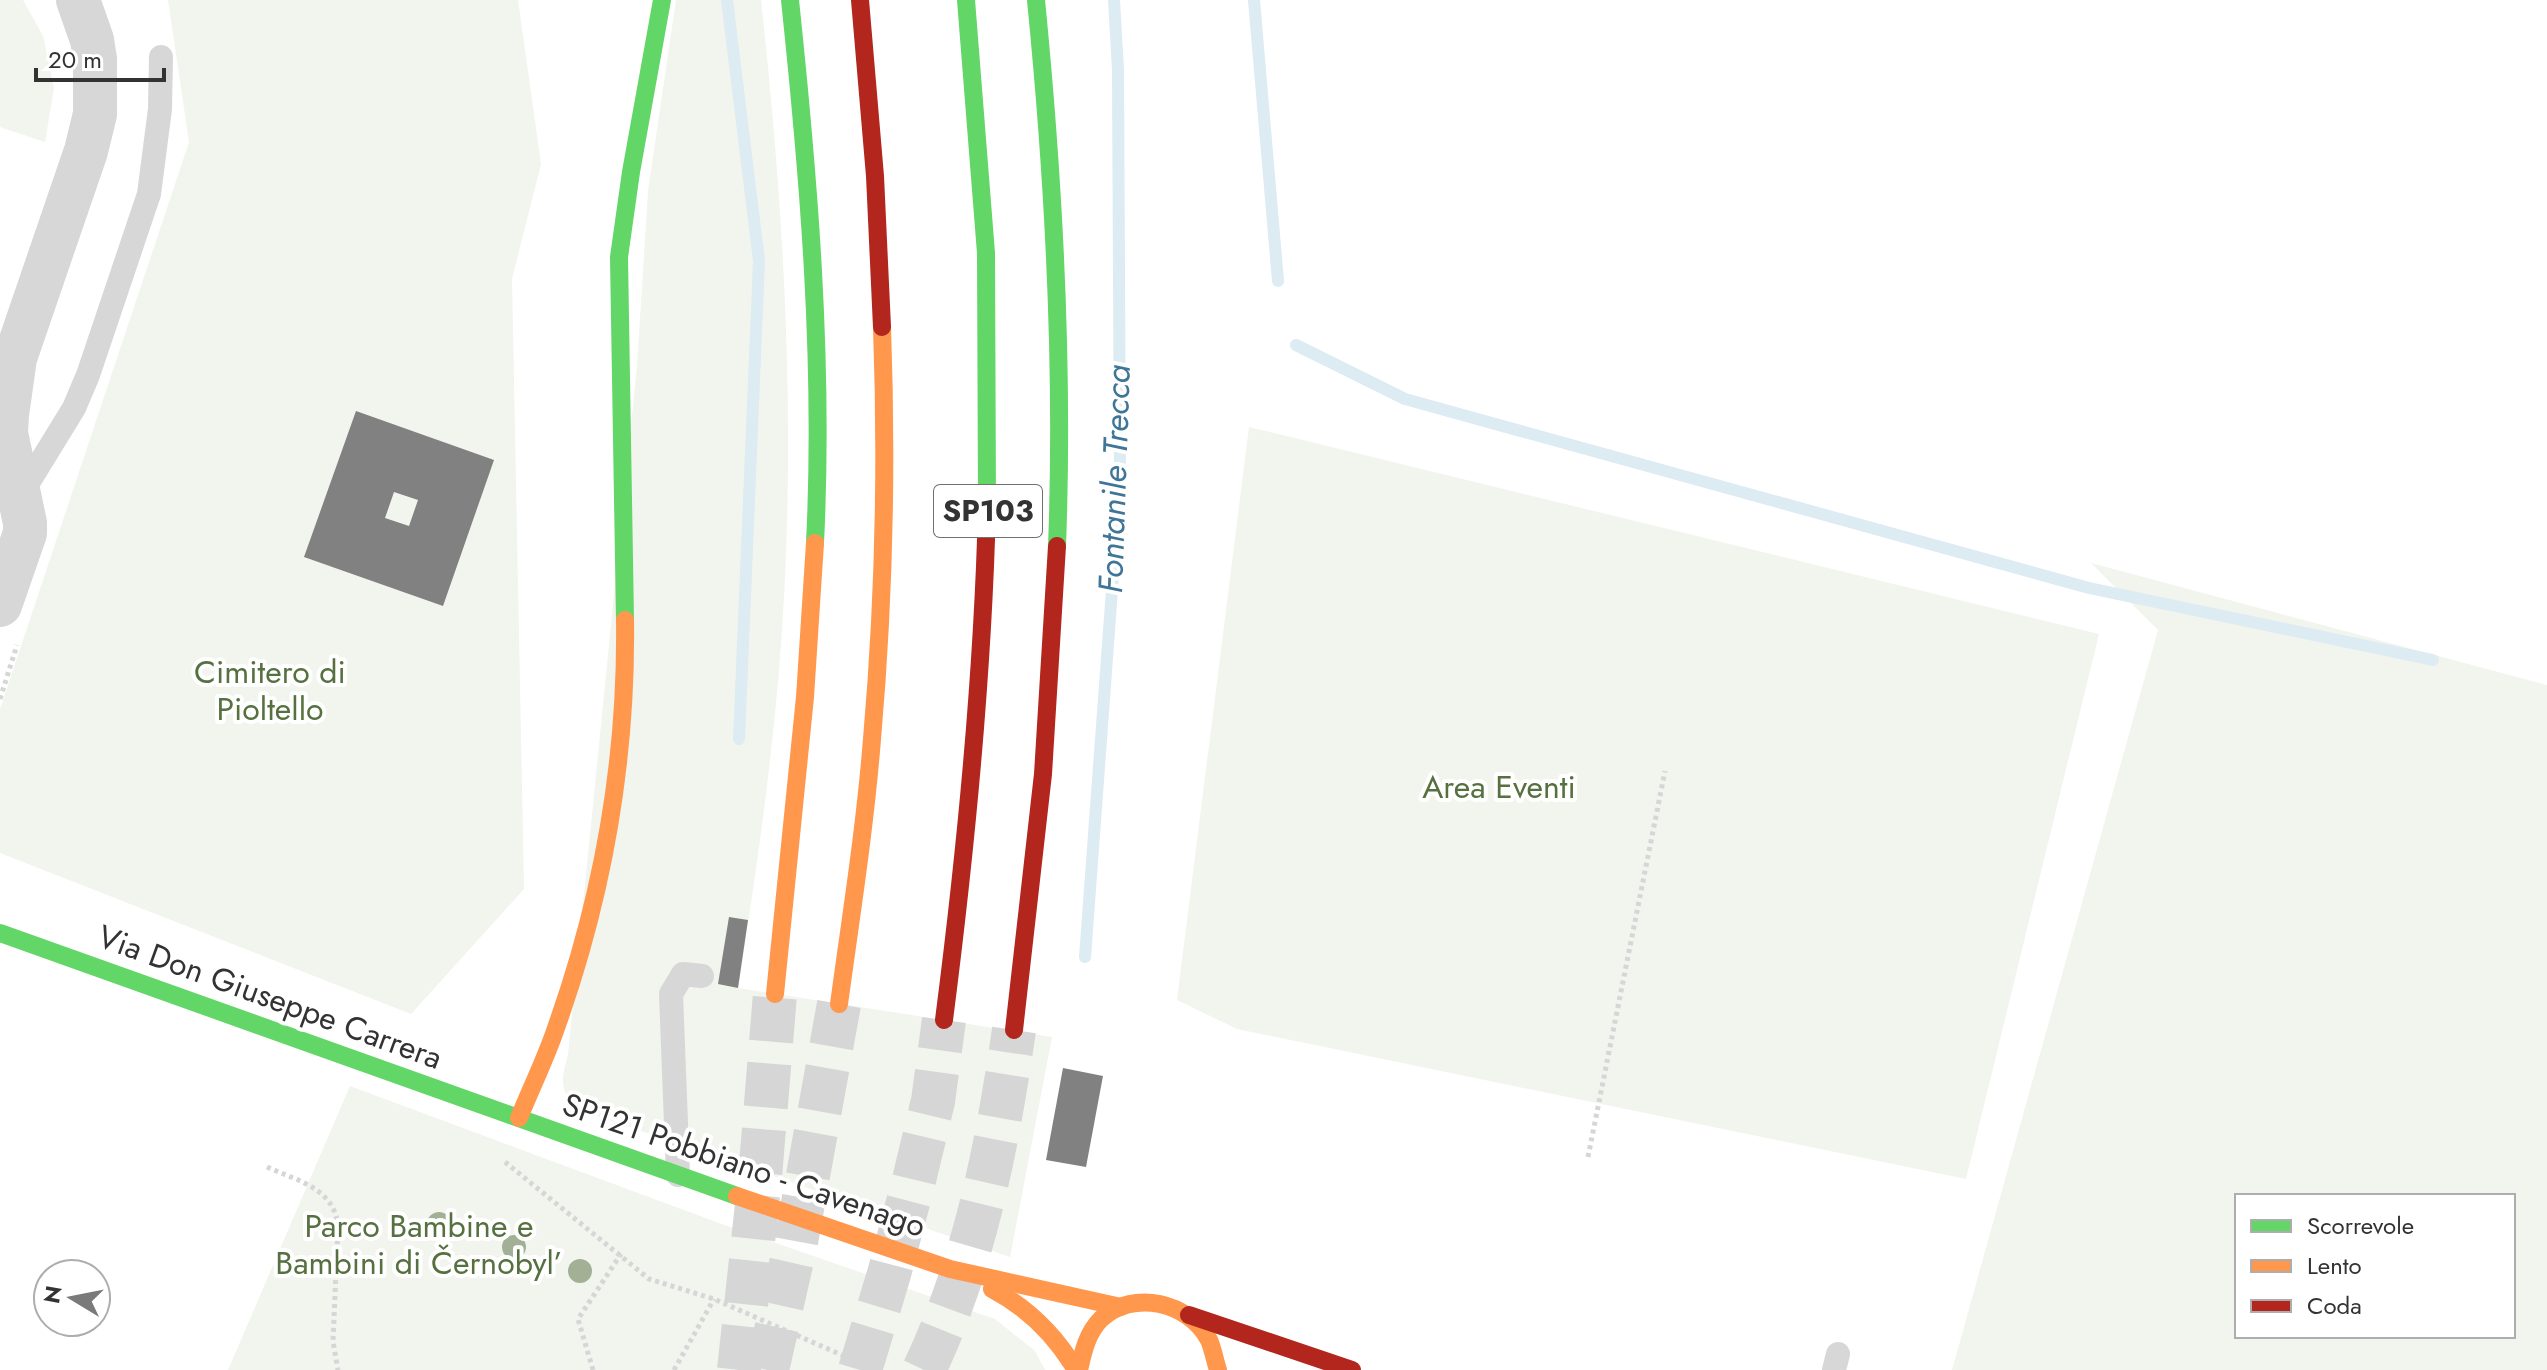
<svg xmlns="http://www.w3.org/2000/svg" width="2547" height="1370" font-family="Jost,sans-serif">
	<style>
		.green { fill: #f1f5ed; fill-rule: evenodd }
		.lines { fill: none; stroke-linecap: round; stroke-linejoin: round }
		.stream { stroke: #ddebf3; stroke-width: 12 }
		.building { fill: #818181; fill-rule: evenodd }
		.highway-tunnel { stroke: #d6d6d6; stroke-width: 44; stroke-dasharray: 44 22; stroke-linecap: butt }
		.path { stroke: #d6d6d6; stroke-width: 5; stroke-dasharray: 4 4; stroke-linecap: butt }
		.lane { stroke: #d7d7d7; stroke-width: 24 }
		.street { stroke: #d7d7d7; stroke-width: 44 }
		.fast { stroke: #63d668; stroke-width: 18 }
		.slow { stroke: #ff974d; stroke-width: 18 }
		.jam { stroke: #b3261e; stroke-width: 18 }
		.tree { fill: #a2b095 }
		.labels { text-anchor: middle; stroke-width: 8; stroke-linejoin: round; paint-order: stroke }
		.shield { fill: #fff; stroke: #707070; stroke-width: 2 }
		.shield-label { font-size: 30px; font-weight: bold; fill: #333 }
		.park-label { font-size: 32px; fill: #56703f; stroke: #fff }
		.street-label { font-size: 32px; fill: #333; stroke: #fff }
		.water-label { font-size: 34px; font-style: italic; fill: #3f7597; stroke: #fff }
	</style>
	<rect width="100%" height="100%" fill="#fff"/>
	<g class="green">
		<polygon points="0,0 23,0 43,36 54,88 45,142 0,127"/>
		<polygon points="168,0 518,0 541,164 512,279 524,889 411,1014 0,853 0,709 189,142"/>
		<path d="M676,0H761C786,226 798,455 778,682C769,784 754,886 738,988L1052,1037L1010,1257L574,1108C559,1088 562,1076 568,1055L637,366L648,191Z"/>
		<polygon points="1249,427 2099,634 1966,1179 1237,1029 1177,1000"/>
		<path d="M2091,563L2547,685V1370H1952L2158,630ZM2237,1196H2513V1336H2237Z"/>
		<polygon points="350,1086 727,1226 995,1319 1035,1351 1045,1370 228,1370"/>
	</g>
	<g class="lines">
		<g class="stream">
			<polyline points="727,0 759,261 739,739"/>
			<polyline points="1254,0 1278,281"/>
			<polyline points="1296,345 1405,399 2089,588 2433,660"/>
			<polyline points="1085,957 1120,481 1118,70 1114,0"/>
		</g>
	</g>
	<g class="building">
		<path d="M356,411L494,460L443,606L304,557ZM394,492L418,500L409,526L385,518Z"/>
		<polygon points="729,917 748,920 738,988 718,984"/>
		<polygon points="1063,1068 1103,1076 1086,1167 1046,1160"/>
	</g>
	<g class="lines">
		<g class="highway-tunnel">
			<polyline points="739,1370 760,1177 775,994"/>
			<polyline points="767,1370 796,1242 839,1004"/>
			<polyline points="860,1370 889,1274 914,1180 933,1101 944,1020"/>
			<path d="M924,1370C975,1262 997,1147 1014,1030"/>
		</g>
		<g class="path">
			<polyline points="0,699 17,645"/>
			<polyline points="1588,1157 1665,771"/>
			<polyline points="505,1162 649,1279 714,1299 876,1370"/>
			<path d="M267,1167C298,1181 334,1188 338,1226L333,1341L338,1370"/>
			<polyline points="593,1370 578,1319 621,1254"/>
			<polyline points="674,1370 714,1299"/>
		</g>
		<g class="lane">
			<polyline points="20,496 74,408 88,375 149,194 160,109 161,57"/>
			<polyline points="678,1175 671,994 683,974 702,976"/>
			<polyline points="1834,1370 1838,1354"/>
		</g>
		<polyline class="street" points="0,605 25,533 25,523 6,433 7,415 15,358 86,151 95,114 95,59 92,40 78,0"/>
		<g class="fast">
			<path d="M790,0C809,180 824,362 815,543"/>
			<polyline points="966,0 986,253 987,505"/>
			<path d="M1036,0C1054,182 1064,363 1057,546"/>
			<polyline points="625,620 619,257 631,172 662,0"/>
			<polyline points="0,933 737,1196"/>
		</g>
		<g class="slow">
			<polyline points="775,994 805,697 815,543"/>
			<path d="M839,1004C851,916 865,828 872,739C884,602 887,464 882,327"/>
			<path d="M519,1118C531,1088 546,1058 556,1028C603,896 627,760 625,620"/>
			<polyline points="737,1196 950,1269 1121,1307"/>
			<path d="M992,1289C1028,1308 1055,1335 1076,1370"/>
			<path d="M1079,1370C1083,1352 1087,1333 1101,1319C1133,1289 1189,1302 1209,1340C1213,1349 1215,1361 1218,1370"/>
		</g>
		<g class="jam">
			<polyline points="860,0 875,176 882,327"/>
			<path d="M944,1020C966,849 983,677 987,505"/>
			<polyline points="1014,1030 1043,774 1057,546"/>
			<polyline points="1189,1315 1352,1370"/>
		</g>
	</g>
	<g class="tree">
		<circle cx="439" cy="1224" r="12"/>
		<circle cx="514" cy="1247" r="12"/>
		<circle cx="580" cy="1271" r="12"/>
	</g>
	<g class="labels">
		<rect class="shield" x="934" y="485" width="108" height="52" rx="6"/>
		<g class="shield-label">
			<text x="988" y="521">SP103</text>
		</g>
		<g class="park-label">
			<text x="270" y="683">Cimitero di<tspan x="270" dy="37">Pioltello</tspan></text>
			<text x="1499" y="798">Area Eventi</text>
			<text x="419" y="1237">Parco Bambine e<tspan x="419" dy="37">Bambini di Černobyl’</tspan></text>
		</g>
		<g class="street-label">
			<text transform="translate(270 997) rotate(20)" y="11">Via Don Giuseppe Carrera</text>
			<text transform="translate(744 1165) rotate(19)" y="11">SP121 Pobbiano - Cavenago</text>
		</g>
		<g class="water-label">
			<text transform="translate(1114 479) rotate(-88)" y="12">Fontanile Trecca</text>
		</g>
	</g>
	<rect x="2235" y="1194" width="280" height="144" fill="#ffffff" stroke="#adadad" stroke-width="2"/>
	<rect x="2251" y="1220" width="40" height="12" fill="#63d668" stroke="#adadad" stroke-width="2"/>
	<text x="2307" y="1234" font-size="24" fill="#333333">Scorrevole</text>
	<rect x="2251" y="1260" width="40" height="12" fill="#ff974d" stroke="#adadad" stroke-width="2"/>
	<text x="2307" y="1274" font-size="24" fill="#333333">Lento</text>
	<rect x="2251" y="1300" width="40" height="12" fill="#b3261e" stroke="#adadad" stroke-width="2"/>
	<text x="2307" y="1314" font-size="24" fill="#333333">Coda</text>
	<g transform="translate(72 1298) rotate(280)"><circle r="38" fill="#ffffff" stroke="#adadad" stroke-width="2"/>
	<path d="M0-6L14 30L0 20L-14 30Z" fill="#7a7a7a"/>
	<text y="-12" font-size="22" font-weight="bold" text-anchor="middle" fill="#333333">N</text>
	</g>
	<path d="M36 68v12h128v-12" fill="none" stroke="#333333" stroke-width="4"/>
	<text x="48" y="68" font-size="24" fill="#333333" stroke="#ffffff" stroke-width="6" paint-order="stroke">20 m</text>
</svg>
